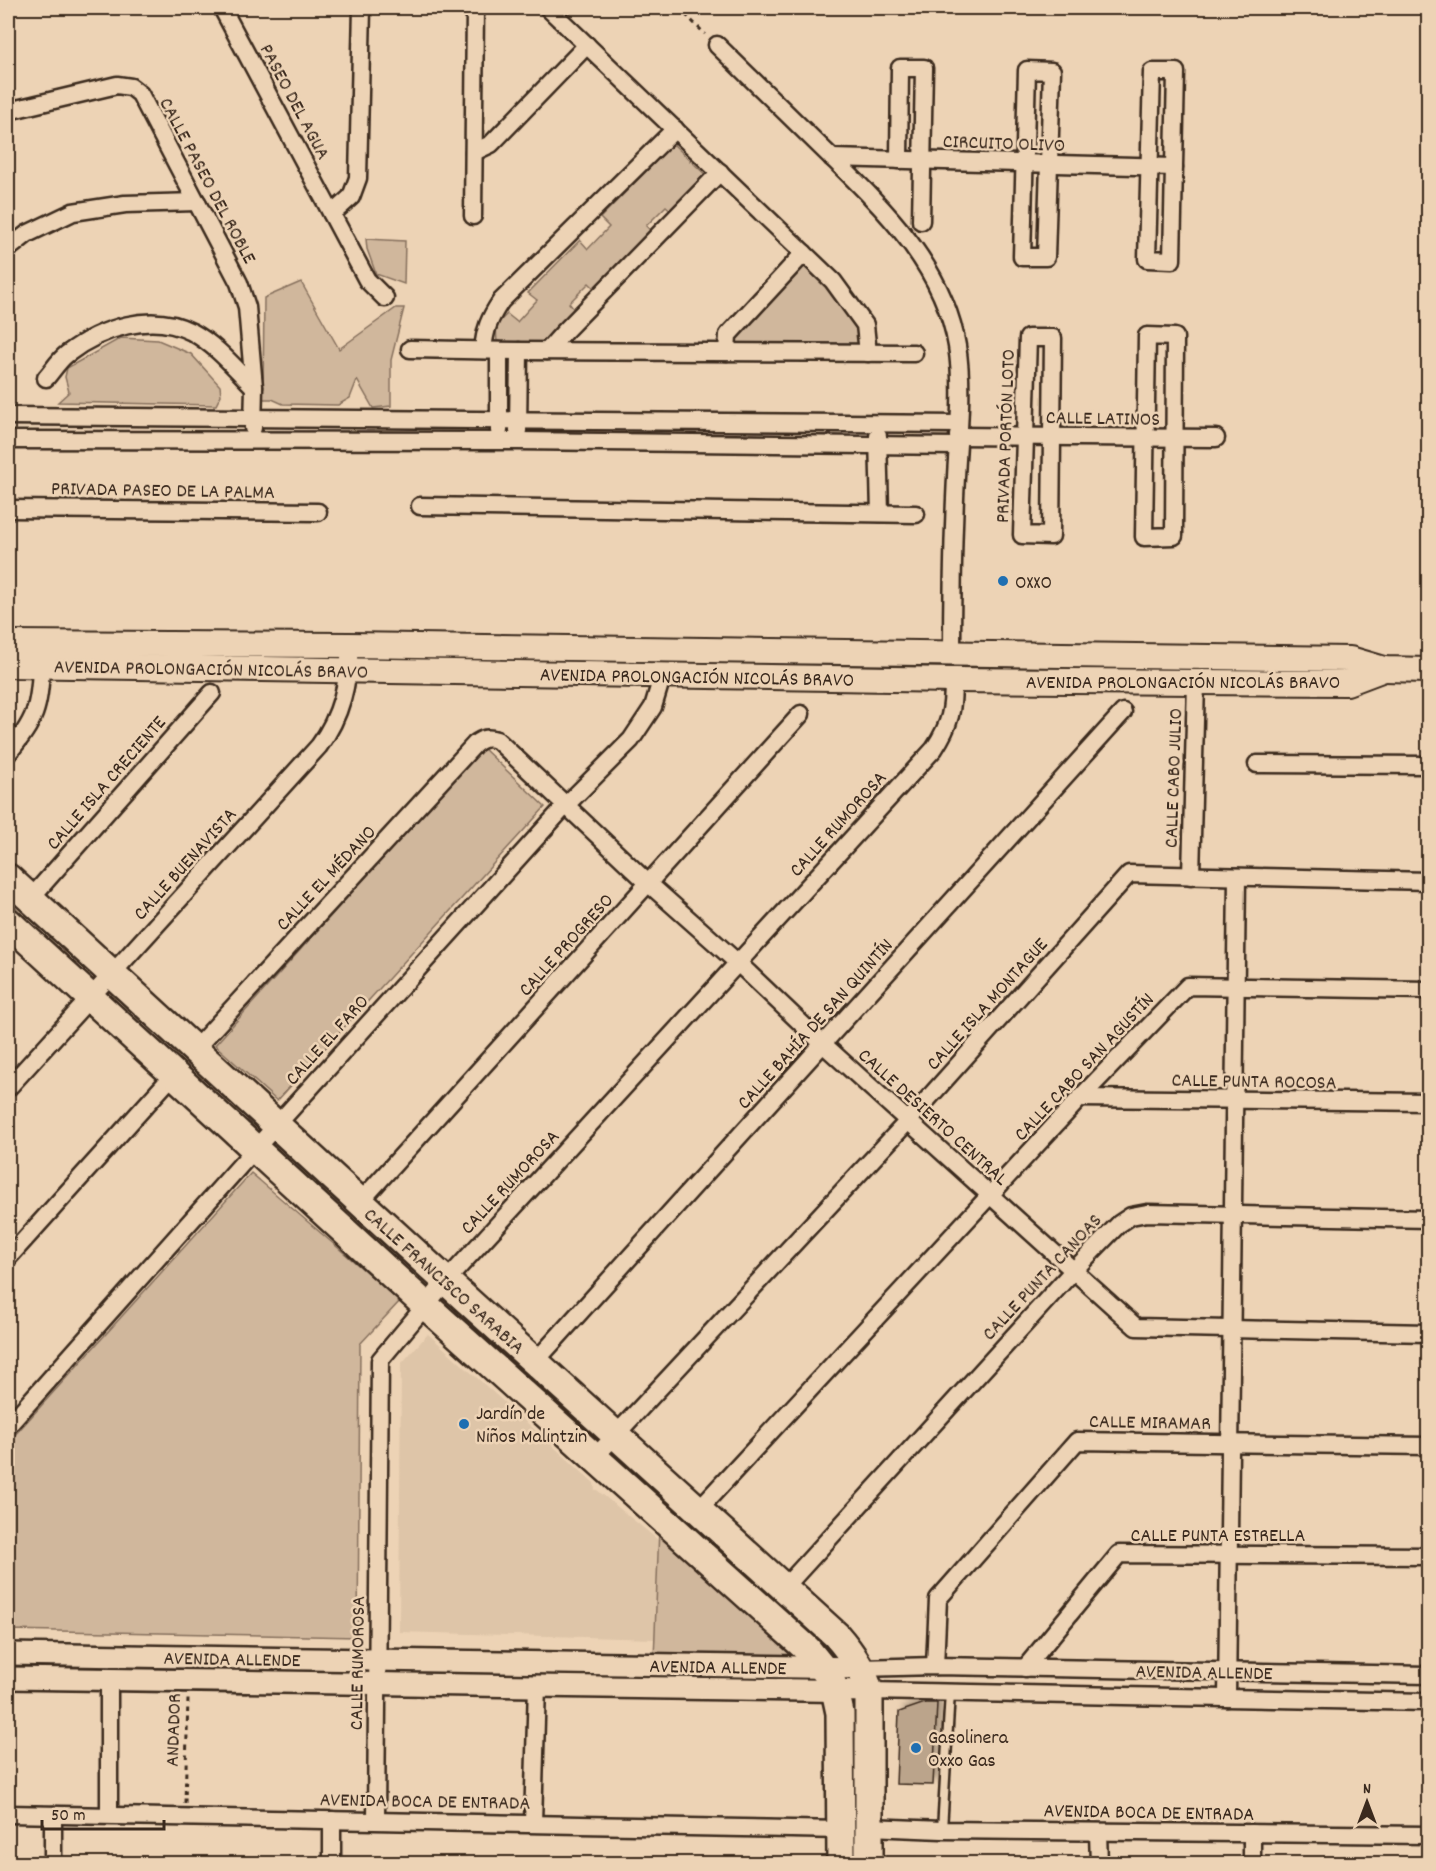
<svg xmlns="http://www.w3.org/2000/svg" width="1436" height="1871" font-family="Dekko,sans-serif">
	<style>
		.built { fill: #dec5a8 }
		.green { fill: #d0b79c; stroke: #86705d; stroke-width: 1.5 }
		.building { fill: #bba48b; stroke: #3b2a1e; stroke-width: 1.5; filter: url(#shadow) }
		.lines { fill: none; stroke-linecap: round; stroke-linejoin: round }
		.service-casing { stroke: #3b2a1e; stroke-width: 13 }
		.minor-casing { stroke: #3b2a1e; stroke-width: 21 }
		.tertiary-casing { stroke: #3b2a1e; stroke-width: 26 }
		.secondary-casing { stroke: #3b2a1e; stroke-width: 28 }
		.primary-casing { stroke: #3b2a1e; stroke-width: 32 }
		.path { stroke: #3b2a1e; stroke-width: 3; stroke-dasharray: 4.5 4.5; stroke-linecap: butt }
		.service { stroke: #edd3b5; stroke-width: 8 }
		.minor { stroke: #edd3b5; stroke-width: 16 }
		.tertiary { stroke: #edd3b5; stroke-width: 21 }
		.secondary { stroke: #edd3b5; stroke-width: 24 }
		.primary { stroke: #edd3b5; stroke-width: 27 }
		.poi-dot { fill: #1f6fb2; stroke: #edd3b5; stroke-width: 2 }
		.labels { text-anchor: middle; stroke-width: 5; stroke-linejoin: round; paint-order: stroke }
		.street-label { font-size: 20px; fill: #3b2a1e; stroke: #edd3b5 }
		.poi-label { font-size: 20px; fill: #3b2a1e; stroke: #edd3b5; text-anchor: start }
	</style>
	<defs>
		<filter id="shadow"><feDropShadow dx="5.5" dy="-5.5" stdDeviation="3" flood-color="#0004"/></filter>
	</defs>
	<rect width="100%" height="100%" fill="#edd3b5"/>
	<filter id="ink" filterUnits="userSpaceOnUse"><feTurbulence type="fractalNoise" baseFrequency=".0167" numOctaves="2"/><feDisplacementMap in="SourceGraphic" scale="12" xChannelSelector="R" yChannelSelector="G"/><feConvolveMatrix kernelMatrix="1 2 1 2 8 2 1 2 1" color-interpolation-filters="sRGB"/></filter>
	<g filter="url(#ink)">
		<polygon class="built" points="428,1334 594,1483 595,1490 597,1490 658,1540 655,1639 399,1632 401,1364"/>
		<g class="green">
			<polygon points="673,144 710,179 675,214 666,206 646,226 654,234 597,291 589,283 569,303 576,312 546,345 497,344 496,325 507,314 517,322 537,300 528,293 580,240 588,249 609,227 600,218"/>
			<polygon points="366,239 405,241 404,284 376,274 367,249"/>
			<polygon points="803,264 829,284 862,326 863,351 737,348 737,334"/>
			<polygon points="301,282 339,349 396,308 404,308 391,360 391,406 373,408 357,380 350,398 338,405 283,404 272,399 263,399 264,298"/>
			<polygon points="121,338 158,340 191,354 220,386 221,395 216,405 58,402 69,392 65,377 67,368"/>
			<polygon points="482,747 545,807 277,1101 215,1045"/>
			<polygon points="251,1173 400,1301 360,1344 358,1637 8,1630 8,1569 13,1437"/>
			<polygon points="659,1528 813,1662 654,1659"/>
		</g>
		<polygon class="building" points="925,1703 937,1703 933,1785 896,1784 899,1712"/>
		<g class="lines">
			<g class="service-casing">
				<polyline id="service" points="942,1830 950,1692"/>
			</g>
			<g class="minor-casing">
				<g id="minor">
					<polyline points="222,8 367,280 385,298"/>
					<polyline points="548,8 833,281 865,325 868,353"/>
					<path d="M717,45C751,78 784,111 818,144C876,201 943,261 957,346C964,389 958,434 956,477C953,536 952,595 952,654"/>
					<polygon points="1027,70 1052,71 1046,257 1022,257"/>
					<polygon points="1152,72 1176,72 1172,260 1147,259"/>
					<polyline points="8,111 117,85 131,87 140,94 239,283 247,307 254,387"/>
					<polyline points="474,152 491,144 587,45"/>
					<polyline points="832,158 1174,167"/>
					<polyline points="899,160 900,68 924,68 921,221"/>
					<polyline points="332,214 351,197 358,178 362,8"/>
					<polyline points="473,216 475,8"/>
					<polyline points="8,249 27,234 73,212 125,204 197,202"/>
					<polygon points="1147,336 1175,337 1174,536 1144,537"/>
					<polygon points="1028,338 1053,338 1051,536 1022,535"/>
					<polyline points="410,349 519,351 914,353"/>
					<path d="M483,350C485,329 489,319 501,301L675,129"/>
					<polyline points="499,351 499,431"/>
					<polyline points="547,351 564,332 720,172"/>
					<polyline points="727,352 728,335 804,253"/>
					<path d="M46,378C53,370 59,360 67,354C101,328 151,311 192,332C216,345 235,368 254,387L253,428"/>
					<polyline points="8,416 959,424"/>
					<polyline points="518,431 519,351"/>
					<polyline points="878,436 880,513"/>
					<polyline points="958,436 1216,438"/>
					<polyline points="8,440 518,441 957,446"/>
					<polyline points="420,506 916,514"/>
					<polyline points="8,509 318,512"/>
					<path d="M8,753C35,722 40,707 41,665"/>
					<polyline points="1257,764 1428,765"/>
					<polyline points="1191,876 1196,682"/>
					<polyline points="30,899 212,693"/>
					<path d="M194,1050L475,744C483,738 488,737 497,740L648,883L738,963L823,1044L1136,1327L1428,1333"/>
					<path d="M8,1088L319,746C342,715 348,683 350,645"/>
					<polyline points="1080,1098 1428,1102"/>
					<polyline points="360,1202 801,714"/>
					<polyline points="8,1258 174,1074"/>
					<polyline points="535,1362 1123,712"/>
					<polyline points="8,1426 255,1149 566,805 631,740 653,707 663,674"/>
					<polyline points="595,1457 908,1121 1129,874 1428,881"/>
					<polyline points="698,1510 1080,1098 1188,986 1428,990"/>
					<polyline points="784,1588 1073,1271 1119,1224 1131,1216 1147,1213 1428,1219"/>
					<polyline points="935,1666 938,1599 1077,1441 1428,1446"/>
					<polyline points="860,1668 935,1666 1428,1675"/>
					<polyline points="1025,1668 1119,1554 1428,1556"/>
					<polyline points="109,1680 109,1815"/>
					<polyline points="869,1691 1428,1702"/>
					<polyline points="1227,1698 1237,877"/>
					<polyline points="8,1814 841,1830"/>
					<path d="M376,1820L380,1360L446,1281L934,749C951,723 953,710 953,680"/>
					<polyline points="533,1823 537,1685"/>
					<polyline points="869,1827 942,1830 1428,1835"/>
					<polyline points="1098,1832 1099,1864"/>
					<polyline points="53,1864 53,1815"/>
					<polyline points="332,1864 332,1820"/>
					<polyline points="1252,1864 1252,1833"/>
				</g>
			</g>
			<g class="tertiary-casing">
				<g id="tertiary">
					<polyline points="8,1654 860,1668"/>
					<polyline points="8,1678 869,1691"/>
				</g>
			</g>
			<g class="secondary-casing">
				<g id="secondary">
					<polyline points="8,643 350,645 1350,659 1384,669 1428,670"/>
					<polyline points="8,665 953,680 1196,682 1347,683 1384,669"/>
				</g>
			</g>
			<g class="primary-casing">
				<g id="primary">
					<path d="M8,878L446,1281L836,1635C851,1652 863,1669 869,1691V1864"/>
					<polyline points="8,922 425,1305 807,1649 829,1676 835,1690 840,1713 841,1864"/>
				</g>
			</g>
			<g class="path">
				<polyline points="679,8 705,34"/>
				<polyline points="185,1803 188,1699"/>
			</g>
			<use href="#service" class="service"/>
			<use href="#minor" class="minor"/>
			<use href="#tertiary" class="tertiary"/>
			<use href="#secondary" class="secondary"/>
			<use href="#primary" class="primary"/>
		</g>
	</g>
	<g class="poi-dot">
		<circle cx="1003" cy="581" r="6"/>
		<circle cx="464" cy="1424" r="6"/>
		<circle cx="916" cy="1748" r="6"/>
	</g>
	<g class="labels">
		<g class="street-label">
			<text transform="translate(296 101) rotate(62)" y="7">PASEO DEL AGUA</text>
			<text transform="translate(1004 142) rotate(2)" y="7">CIRCUITO OLIVO</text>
			<text transform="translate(209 180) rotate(62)" y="7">CALLE PASEO DEL ROBLE</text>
			<text transform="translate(1103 417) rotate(1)" y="7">CALLE LATINOS</text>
			<text transform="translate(1004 436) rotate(-88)" y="7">PRIVADA PORTÓN LOTO</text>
			<text transform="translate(163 489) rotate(1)" y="7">PRIVADA PASEO DE LA PALMA</text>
			<text transform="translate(211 668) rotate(1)" y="7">AVENIDA PROLONGACIÓN NICOLÁS BRAVO</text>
			<text transform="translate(697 676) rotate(1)" y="7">AVENIDA PROLONGACIÓN NICOLÁS BRAVO</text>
			<text x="1183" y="688">AVENIDA PROLONGACIÓN NICOLÁS BRAVO</text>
			<text transform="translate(1172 778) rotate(-88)" y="7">CALLE CABO JULIO</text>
			<text transform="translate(105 782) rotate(-49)" y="7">CALLE ISLA CRECIENTE</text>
			<text transform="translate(837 823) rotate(-48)" y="7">CALLE RUMOROSA</text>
			<text transform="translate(184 863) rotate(-48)" y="7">CALLE BUENAVISTA</text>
			<text transform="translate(325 877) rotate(-47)" y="7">CALLE EL MÉDANO</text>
			<text transform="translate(565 944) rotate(-48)" y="7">CALLE PROGRESO</text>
			<text transform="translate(986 1003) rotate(-48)" y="7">CALLE ISLA MONTAGUE</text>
			<text transform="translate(814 1023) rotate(-48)" y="7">CALLE BAHÍA DE SAN QUINTÍN</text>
			<text transform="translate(326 1039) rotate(-48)" y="7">CALLE EL FARO</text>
			<text transform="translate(1083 1066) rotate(-47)" y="7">CALLE CABO SAN AGUSTÍN</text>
			<text transform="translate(1254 1080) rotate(1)" y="7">CALLE PUNTA ROCOSA</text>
			<text transform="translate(934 1116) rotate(42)" y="7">CALLE DESIERTO CENTRAL</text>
			<text transform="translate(509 1181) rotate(-47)" y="7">CALLE RUMOROSA</text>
			<text transform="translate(1041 1276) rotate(-47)" y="7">CALLE PUNTA CANOAS</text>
			<text transform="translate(445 1280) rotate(42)" y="7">CALLE FRANCISCO SARABIA</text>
			<text transform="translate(1150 1421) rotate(1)" y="7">CALLE MIRAMAR</text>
			<text x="1218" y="1541">CALLE PUNTA ESTRELLA</text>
			<text transform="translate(232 1658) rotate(1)" y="7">AVENIDA ALLENDE</text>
			<text transform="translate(356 1663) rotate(-89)" y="7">CALLE RUMOROSA</text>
			<text transform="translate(718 1666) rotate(1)" y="7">AVENIDA ALLENDE</text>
			<text transform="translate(1204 1671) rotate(1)" y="7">AVENIDA ALLENDE</text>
			<text transform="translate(172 1730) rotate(-88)" y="7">ANDADOR</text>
			<text transform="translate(425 1800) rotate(1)" y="7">AVENIDA BOCA DE ENTRADA</text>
			<text transform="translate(1149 1811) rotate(1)" y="7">AVENIDA BOCA DE ENTRADA</text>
		</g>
		<g class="poi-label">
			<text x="1015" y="588">OXXO</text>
			<text x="476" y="1419">Jardín de<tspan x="476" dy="23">Niños Malintzin</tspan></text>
			<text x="928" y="1743">Gasolinera<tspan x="928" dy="23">Oxxo Gas</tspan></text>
		</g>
	</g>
	<rect width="1436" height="1871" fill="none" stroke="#edd3b5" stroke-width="30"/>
	<rect x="15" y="15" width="1406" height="1841" fill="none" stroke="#3b2a1e" stroke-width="2" filter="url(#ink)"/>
	<g transform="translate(1367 1802)" stroke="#edd3b5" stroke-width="4.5" paint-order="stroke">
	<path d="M0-4.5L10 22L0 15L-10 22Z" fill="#3b2a1e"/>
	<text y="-9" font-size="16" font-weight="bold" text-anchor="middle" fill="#3b2a1e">N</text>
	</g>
	<path d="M42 1820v9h122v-9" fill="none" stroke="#3b2a1e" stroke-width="3"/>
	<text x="51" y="1820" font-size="18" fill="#3b2a1e" stroke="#edd3b5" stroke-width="4.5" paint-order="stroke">50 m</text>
</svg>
